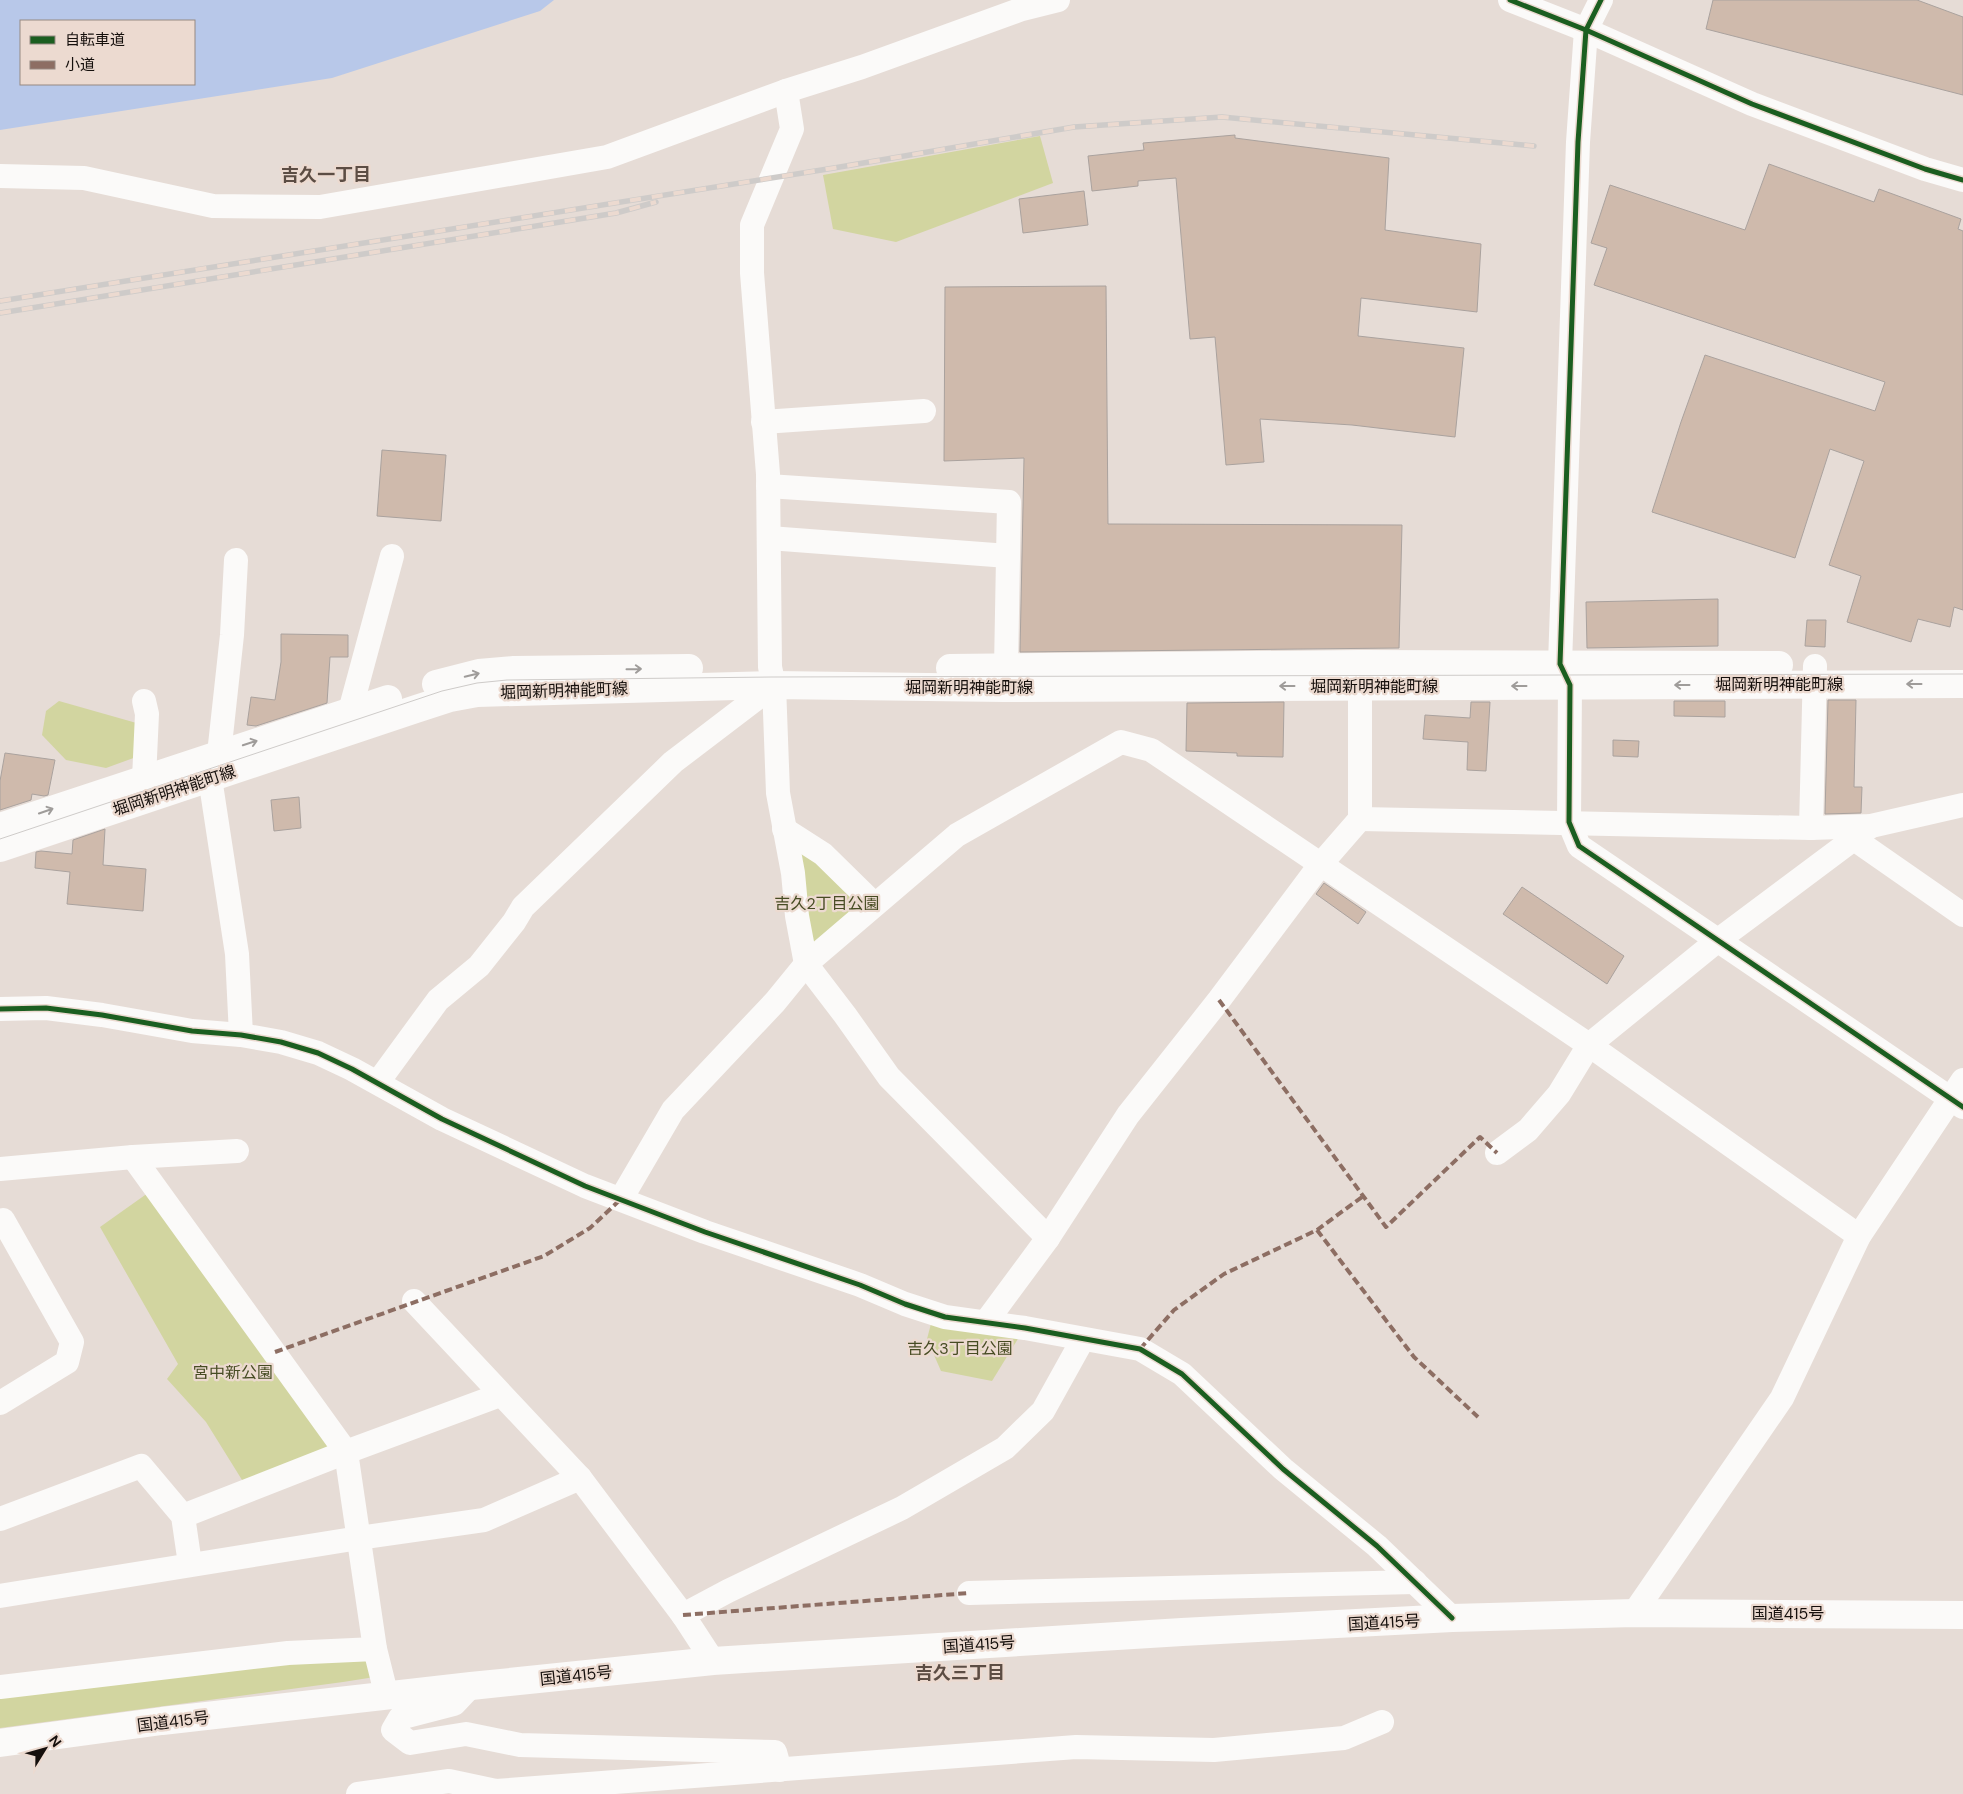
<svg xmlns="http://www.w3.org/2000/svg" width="1963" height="1794" font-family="'DM Sans','Noto Sans JP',sans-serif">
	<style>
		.green { fill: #d2d5a0 }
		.water { fill: #b8c8e9; fill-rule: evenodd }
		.building { fill: #cfbaac; stroke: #aaa29e }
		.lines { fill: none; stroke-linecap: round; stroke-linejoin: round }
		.minor { stroke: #fbfaf9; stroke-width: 24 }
		.major { stroke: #fbfaf9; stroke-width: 28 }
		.highway { stroke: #fbfaf9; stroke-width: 28 }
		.tram { stroke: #cecbc9; stroke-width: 1 }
		.rail-casing { stroke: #cecbc9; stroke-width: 5.5 }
		.rail { stroke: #ecdad0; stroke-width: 4; stroke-dasharray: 11; stroke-linecap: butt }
		.quiet { stroke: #8d6e63; stroke-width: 4; stroke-dasharray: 8 4; stroke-linecap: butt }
		.cycleway-casing { stroke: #ecdad0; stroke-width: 8 }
		.cycleway { stroke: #1b5e20; stroke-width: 5 }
		.oneway { stroke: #9f9c9a }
		.labels { text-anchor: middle; stroke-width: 4.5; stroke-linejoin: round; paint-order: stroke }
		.street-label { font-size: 16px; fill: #150f0c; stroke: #ecdad0 }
		.park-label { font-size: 16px; fill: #474c23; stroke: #ecdad0 }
		.neighbourhood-label { font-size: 18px; font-weight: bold; fill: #5c4d44; stroke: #ecdad0 }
	</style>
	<rect width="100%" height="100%" fill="#e6dcd6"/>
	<g class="green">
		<polygon points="1040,136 1053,183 896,242 833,229 823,175"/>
		<polygon points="59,701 140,724 139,756 106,768 66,760 42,735 46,711"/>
		<polygon points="784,829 874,904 806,964"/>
		<polygon points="162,1183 342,1456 247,1488 206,1422 167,1379 178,1364 100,1227"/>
		<polygon points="933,1316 1021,1334 992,1381 941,1371 927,1339"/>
		<polygon points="375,1649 381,1676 343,1682 0,1728 0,1689"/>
	</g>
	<path class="water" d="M0,0H554L540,11L332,78L0,130ZM21,21H194V84H21Z"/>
	<g class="building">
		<polygon points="1713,0 1917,0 1963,17 1963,95 1706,29"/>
		<polygon points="1235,135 1235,138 1389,158 1385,230 1481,244 1477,312 1361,298 1358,336 1464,348 1455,437 1352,425 1260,419 1264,462 1226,465 1215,337 1190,339 1176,178 1138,181 1138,186 1092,191 1088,156 1144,150 1143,143"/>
		<polygon points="1769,164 1874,202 1879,189 1961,219 1958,229 1963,231 1963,610 1954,607 1950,627 1918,619 1911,642 1847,622 1861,576 1829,565 1864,461 1830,449 1795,558 1652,512 1681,422 1705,355 1875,411 1885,382 1594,285 1607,248 1591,243 1610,185 1745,230"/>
		<polygon points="1084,191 1088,225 1023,233 1019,199"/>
		<polygon points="1106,286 1108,524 1402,525 1399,648 1020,652 1024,458 944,461 945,287"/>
		<polygon points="382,450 446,455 441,521 377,516"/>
		<polygon points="1718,599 1718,646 1587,648 1586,602"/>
		<polygon points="1807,620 1826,620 1825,647 1805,646"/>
		<polygon points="281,634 348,635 348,657 330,657 327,703 256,726 247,725 251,697 275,700 281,662"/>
		<polygon points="1828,700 1856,700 1854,787 1862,787 1861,813 1825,814"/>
		<polygon points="1674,701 1725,701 1725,717 1674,716"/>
		<polygon points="1284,702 1283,757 1237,756 1237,753 1186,751 1187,703"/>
		<polygon points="1471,702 1490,702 1486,771 1467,770 1468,742 1423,739 1425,715 1470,718"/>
		<polygon points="1613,740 1639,741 1638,757 1613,756"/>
		<polygon points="5,753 55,760 48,795 44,796 32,794 31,800 0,810 0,781"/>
		<polygon points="299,797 301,828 274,831 271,800"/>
		<polygon points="105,829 103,865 146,869 143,911 67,904 70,872 35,868 36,852 41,851 72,854 73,840"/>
		<polygon points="1324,883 1366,912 1358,924 1316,894"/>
		<polygon points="1522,887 1624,956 1607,984 1503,914"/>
	</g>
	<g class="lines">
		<g class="minor">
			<polyline points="1510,0 1586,30 1752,104 1925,169 1963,180"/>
			<polyline points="1601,0 1586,30 1578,142 1560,664 1570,685 1569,822 1579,846 1963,1107"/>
			<polyline points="786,91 792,129 752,225 752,273 768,474 770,667 774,685 778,793 793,873 797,916 806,964 845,1015 889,1077 1048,1238"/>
			<polyline points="0,176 84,178 213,206 320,207 607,157 786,91 862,67 1022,9 1058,0"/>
			<polyline points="763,422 924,411"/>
			<polyline points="768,486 1009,502 1006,668"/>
			<polyline points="769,538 1008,556"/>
			<polyline points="236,560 232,635 219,754 210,778 237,954 241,1035"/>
			<polyline points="350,711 392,556"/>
			<polyline points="144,779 147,714 144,701"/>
			<polyline points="1360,819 1811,828 1871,826 1963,805"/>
			<polyline points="1811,828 1815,666"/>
			<polyline points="784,829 823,854 874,904"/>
			<polyline points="1854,839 1963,915"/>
			<polyline points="0,1009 46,1008 102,1015 192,1031 241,1035 281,1042 318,1053 352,1069 442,1119 585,1186 705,1232 860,1285 905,1304 945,1317 1025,1328 1140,1349 1182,1374 1283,1469 1377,1546 1452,1618"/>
			<polyline points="378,1082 438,1000 479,966 514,922 523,907 673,762 774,685"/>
			<polyline points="1497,1153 1528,1130 1559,1094 1589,1045 1717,941 1871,826"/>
			<polyline points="133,1157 346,1452 375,1649 387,1697"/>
			<polyline points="0,1169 133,1157 237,1151"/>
			<polyline points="621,1199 673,1110 775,1002 806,964 957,835 1121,742 1151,750 1589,1045 1859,1236"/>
			<polyline points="0,1221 3,1220 72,1342 67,1362 0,1403"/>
			<polyline points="414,1301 580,1478 683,1615 713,1661"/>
			<polyline points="986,1322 1048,1238 1128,1115 1219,1000 1320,865 1360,819 1360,668"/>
			<polyline points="183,1516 346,1452 500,1395"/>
			<polyline points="0,1519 141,1466 183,1516 190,1564"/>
			<polyline points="969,1593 1415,1582"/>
			<polyline points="0,1596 359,1538 484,1520 580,1478"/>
			<polyline points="1634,1613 1782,1398 1859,1236 1963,1080"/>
			<polyline points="683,1615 728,1591 902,1508 1005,1448 1043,1411 1083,1339"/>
			<polyline points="471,1686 454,1704 400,1718 393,1730 410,1743 466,1734 520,1745 775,1752 780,1770"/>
			<polyline points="0,1687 288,1653 375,1649"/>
			<polyline points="358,1794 449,1781 496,1791 1076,1747 1214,1750 1344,1738 1382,1722"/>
		</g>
		<g class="major">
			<polyline points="950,668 1360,664 1779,665"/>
			<polyline points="436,684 479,673 514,670 689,668"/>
			<polyline points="0,827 388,699"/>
			<polyline points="0,848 416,709 450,698 477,693 774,685 1004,688 1963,684"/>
		</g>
		<polyline class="highway" points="0,1743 162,1721 471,1686 713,1661 1182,1632 1452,1618 1634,1613 1963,1615"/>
		<polyline class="tram" points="0,839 442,691 477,683 507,680 772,677 1963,674"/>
		<g class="rail-casing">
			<g id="rail">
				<polyline points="0,301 834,168 1074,127 1222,117 1534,146"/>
				<polyline points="0,313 616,213 656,202"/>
			</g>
		</g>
		<use href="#rail" class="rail"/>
		<g class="quiet">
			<polyline points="1219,1000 1386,1227 1480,1137 1497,1153"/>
			<polyline points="1317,1230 1414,1357 1478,1417"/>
			<polyline points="1140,1349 1174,1310 1224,1274 1317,1230 1362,1197"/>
			<polyline points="275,1352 544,1256 590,1228 621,1199"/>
			<polyline points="683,1615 969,1593"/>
		</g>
		<g class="cycleway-casing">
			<g id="cycleway">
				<polyline points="1510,0 1586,30 1752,104 1925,169 1963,180"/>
				<polyline points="1601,0 1586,30 1578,142 1560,664 1570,685 1569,822 1579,846 1963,1107"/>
				<polyline points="0,1009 46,1008 102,1015 192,1031 241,1035 281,1042 318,1053 352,1069 442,1119 585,1186 705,1232 860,1285 905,1304 945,1317 1025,1328 1140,1349 1182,1374 1283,1469 1377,1546 1452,1618"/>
			</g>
		</g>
		<use href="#cycleway" class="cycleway"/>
	</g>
	<defs><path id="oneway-shaft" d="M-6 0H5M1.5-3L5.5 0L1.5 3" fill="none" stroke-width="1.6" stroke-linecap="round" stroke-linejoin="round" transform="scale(1.25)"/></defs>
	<g class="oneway">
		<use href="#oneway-shaft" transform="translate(634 669) rotate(-1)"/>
		<use href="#oneway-shaft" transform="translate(472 675) rotate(-14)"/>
		<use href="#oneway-shaft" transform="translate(1914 684) rotate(180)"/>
		<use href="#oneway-shaft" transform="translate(1682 685) rotate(180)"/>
		<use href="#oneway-shaft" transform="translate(1287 686) rotate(180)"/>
		<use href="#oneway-shaft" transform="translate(1519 686) rotate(180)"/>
		<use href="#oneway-shaft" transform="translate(250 743) rotate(-18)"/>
		<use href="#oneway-shaft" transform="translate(46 811) rotate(-19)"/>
	</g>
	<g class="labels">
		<g class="street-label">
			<text x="1779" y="690">堀岡新明神能町線</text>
			<text x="1374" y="692">堀岡新明神能町線</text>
			<text x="969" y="693">堀岡新明神能町線</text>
			<text transform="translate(564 690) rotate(-2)" y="6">堀岡新明神能町線</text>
			<text transform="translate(174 790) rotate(-18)" y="6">堀岡新明神能町線</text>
			<text x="1788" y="1619">国道415号</text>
			<text transform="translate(1384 1622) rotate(-3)" y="6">国道415号</text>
			<text transform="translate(979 1644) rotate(-4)" y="6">国道415号</text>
			<text transform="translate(576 1675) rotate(-6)" y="6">国道415号</text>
			<text transform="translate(173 1721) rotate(-7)" y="6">国道415号</text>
		</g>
		<g class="park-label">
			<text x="827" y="909">吉久2丁目公園</text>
			<text x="960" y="1354">吉久3丁目公園</text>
			<text x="233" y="1378">宮中新公園</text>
		</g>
		<g class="neighbourhood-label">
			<text x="326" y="181">吉久一丁目</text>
			<text x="960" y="1679">吉久三丁目</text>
		</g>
	</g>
	<rect x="20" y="20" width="175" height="65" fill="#ecdad0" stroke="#968982"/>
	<rect x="30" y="36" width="25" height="8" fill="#1b5e20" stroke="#968982"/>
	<text x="65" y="45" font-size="15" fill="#150f0c">自転車道</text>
	<rect x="30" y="61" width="25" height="8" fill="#8d6e63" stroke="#968982"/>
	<text x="65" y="70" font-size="15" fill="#150f0c">小道</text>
	<g transform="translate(45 1749) rotate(53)" stroke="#ecdad0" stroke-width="4" paint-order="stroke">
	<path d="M0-4L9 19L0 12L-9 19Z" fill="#150f0c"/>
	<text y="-8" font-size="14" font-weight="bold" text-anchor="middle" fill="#150f0c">N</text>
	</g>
</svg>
